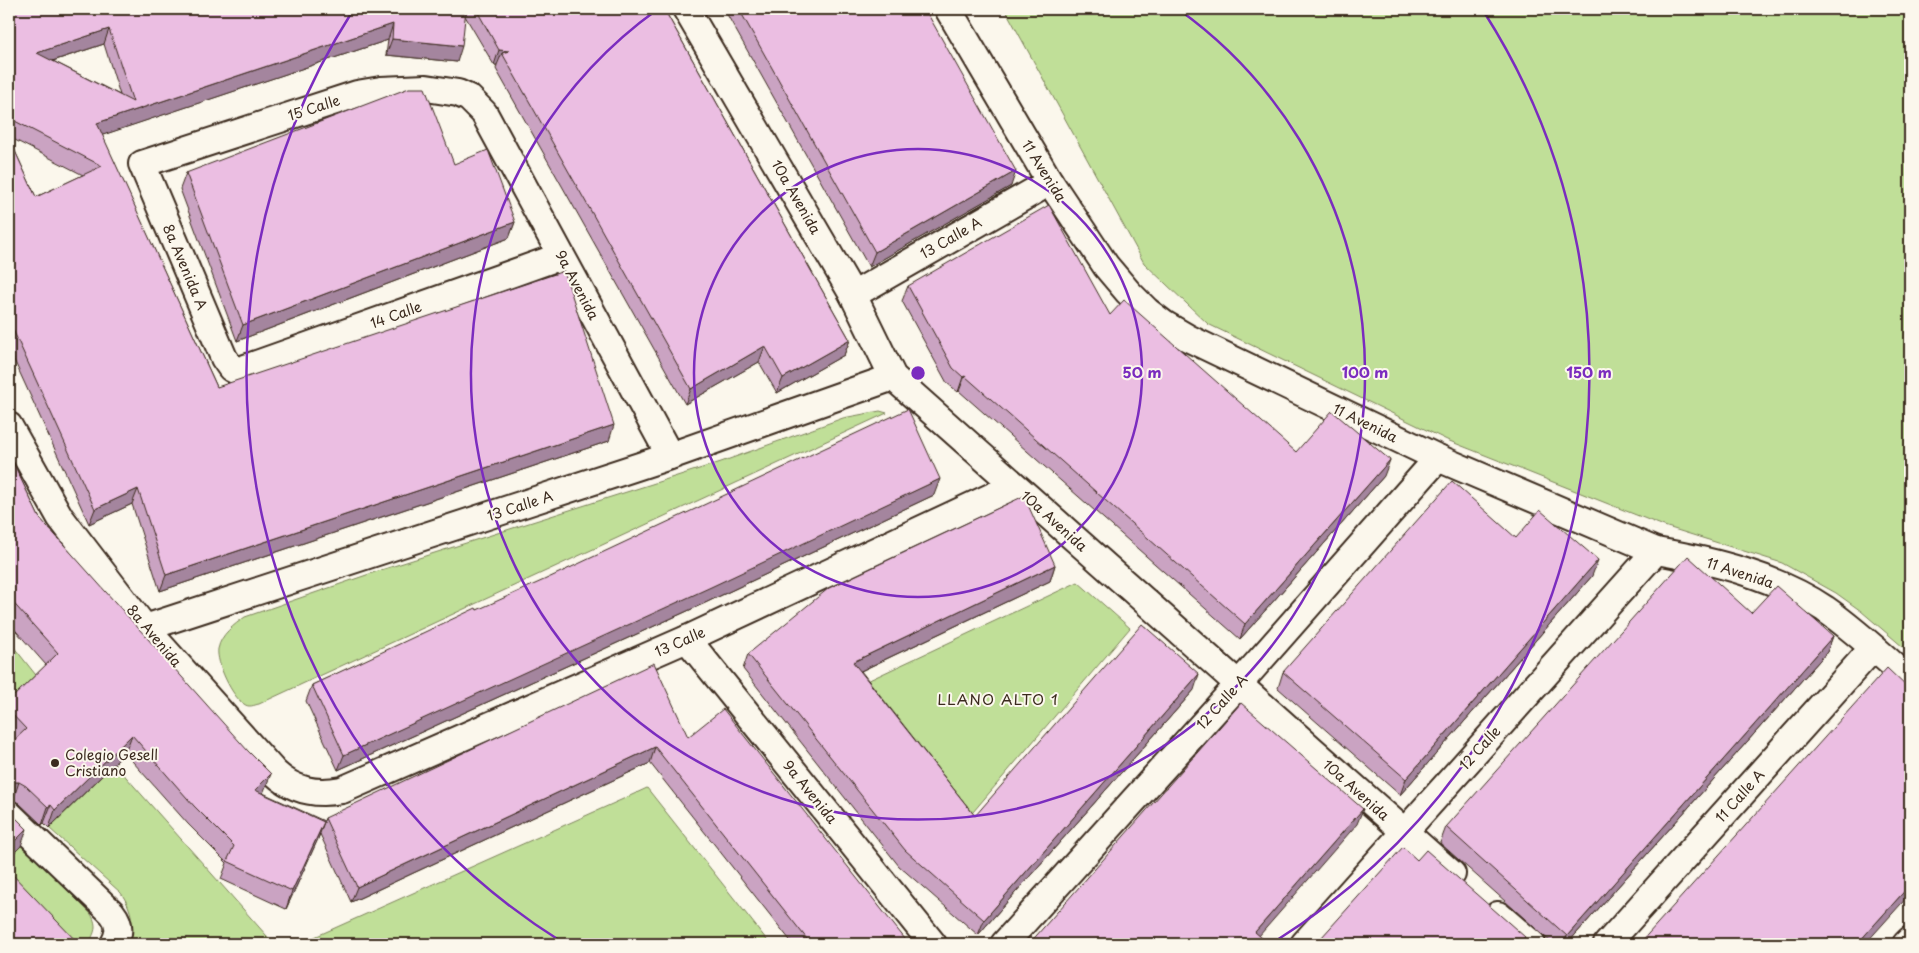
<svg xmlns="http://www.w3.org/2000/svg" width="1919" height="953" font-family="'Playpen Sans',sans-serif">
	<style>
		.green { fill: #c0df98; stroke: #7e845b }
		.lines { fill: none; stroke-linecap: round; stroke-linejoin: round }
		.minor-casing { stroke: #3b2a1e; stroke-width: 30 }
		.minor { stroke: #fbf7ec; stroke-width: 26 }
		.wall { fill: #caa3c2; stroke: #3b2a1e; fill-rule: evenodd }
		.shaded-wall { fill: #a4859e; stroke: #3b2a1e }
		.building { fill: #ebbee2; stroke: #3b2a1e; fill-rule: evenodd }
		.ring { fill: none; stroke: #7b2cbf; stroke-width: 2.5 }
		.poi-dot { fill: #3b2a1e; stroke: #fbf7ec; stroke-width: 2 }
		.labels { text-anchor: middle; stroke-width: 4; stroke-linejoin: round; paint-order: stroke }
		.street-label { font-size: 14px; fill: #3b2a1e; stroke: #fbf7ec }
		.poi-label { font-size: 14px; fill: #3b2a1e; stroke: #fbf7ec; text-anchor: start }
		.neighbourhood-label { font-size: 15px; letter-spacing: 1px; fill: #3b2a1e; stroke: #fbf7ec }
		.centre { fill: #7b2cbf; stroke: #fbf7ec; stroke-width: 2.5 }
		.ring-label { font-size: 15px; text-anchor: middle; font-weight: bold; fill: #7b2cbf; stroke: #fbf7ec; stroke-width: 4; stroke-linejoin: round; paint-order: stroke }
	</style>
	<rect width="100%" height="100%" fill="#fbf7ec"/>
	<filter id="ink" filterUnits="userSpaceOnUse"><feTurbulence type="fractalNoise" baseFrequency=".02" numOctaves="2"/><feDisplacementMap in="SourceGraphic" scale="10" xChannelSelector="R" yChannelSelector="G"/><feConvolveMatrix kernelMatrix="1 2 1 2 8 2 1 2 1" color-interpolation-filters="sRGB"/></filter>
	<g filter="url(#ink)">
		<g class="green">
			<polygon points="1005,9 1910,9 1910,653 1861,611 1836,593 1782,563 1664,526 1447,440 1208,324 1144,263"/>
			<path d="M880,411L887,413L259,704C254,705 249,708 244,704C232,697 216,663 218,649C221,634 234,625 245,617L381,570L721,462L843,418Z"/>
			<polygon points="1078,582 1130,628 967,819 863,683"/>
			<polygon points="9,641 39,679 9,709"/>
			<path d="M41,681L274,944H129C135,925 132,909 121,893L49,828L108,770Z"/>
			<polygon points="647,788 770,944 299,944 621,800"/>
			<path d="M22,845L91,914C98,926 95,933 88,944H56L9,896V858Z"/>
		</g>
		<g class="lines">
			<g class="minor-casing">
				<g id="minor">
					<polyline points="686,9 853,295 893,377 1452,874"/>
					<path d="M948,9L1050,182L1106,266L1128,292L1147,311L1164,324L1188,338L1438,458L1656,551C1714,561 1775,576 1825,609C1855,630 1883,656 1910,680"/>
					<polyline points="561,256 237,371 231,368 224,358 142,164 357,94 381,90 426,88 458,93 469,98 484,113 670,456"/>
					<polyline points="853,295 1050,182"/>
					<path d="M9,426L60,517L145,628L275,773C294,791 316,795 342,790L687,639L1014,486"/>
					<polyline points="145,628 670,456 893,377"/>
					<polyline points="687,639 933,944"/>
					<path d="M9,814L112,913C120,923 120,933 114,944"/>
					<polyline points="1498,915 1532,944"/>
					<polyline points="1004,944 1238,685 1438,458"/>
					<polyline points="1304,944 1656,551"/>
					<polyline points="1607,944 1873,648"/>
					<polyline points="1906,944 1910,940"/>
				</g>
			</g>
			<use href="#minor" class="minor"/>
		</g>
		<g class="wall">
			<path d="M9,9H664L850,340L844,355L777,393L759,362L685,404L496,69L497,65H494L465,16L457,62L386,55L388,40L102,135L217,387L609,441L160,591L132,504L89,524L9,349V138L36,197L83,175L9,137ZM104,44L120,95L53,61Z"/>
			<polygon points="724,9 925,9 1011,186 869,267"/>
			<polygon points="454,164 515,222 509,238 237,341 180,189 186,173"/>
			<polygon points="908,286 1110,315 1296,452 1384,476 1240,639 959,391 958,392 947,383 902,301"/>
			<polygon points="9,454 39,517 264,791 263,793 324,821 325,818 688,737 909,944 793,944 650,763 351,902 320,834 286,909 221,879 227,863 188,824 125,753 49,828 44,823 42,825 19,803 13,800 9,800 9,745 14,741 9,735 9,701 46,665 9,623"/>
			<polygon points="934,495 705,603 338,770 306,701 312,685 477,610"/>
			<polygon points="1516,538 1592,576 1400,795 1278,688 1283,672"/>
			<polygon points="1055,565 1050,581 861,671 975,816 1194,690 978,935 899,866 743,669 748,654"/>
			<polygon points="1751,613 1833,636 1827,652 1567,944 1553,944 1440,843 1446,827"/>
		</g>
		<g class="shaded-wall">
			<polygon points="393,24 388,40 91,139 97,123"/>
			<polygon points="109,29 104,44 31,68 37,53"/>
			<polygon points="392,39 462,46 457,62 386,55"/>
			<polygon points="499,50 509,51 502,53 497,65 494,65"/>
			<polygon points="1016,171 1011,186 869,267 875,252"/>
			<polygon points="515,222 509,238 237,341 243,325"/>
			<polygon points="850,340 844,355 777,393 783,378"/>
			<polygon points="765,346 759,362 685,404 691,389"/>
			<polygon points="965,376 959,391 958,392 963,377"/>
			<polygon points="614,425 609,441 160,591 166,575"/>
			<polygon points="1390,460 1384,476 1240,639 1245,624"/>
			<polygon points="940,479 934,495 705,603 338,770 344,755"/>
			<polygon points="138,489 132,504 89,524 95,509"/>
			<polygon points="1598,560 1592,576 1400,795 1406,779"/>
			<polygon points="1055,565 1050,581 848,677 853,662"/>
			<polygon points="1833,636 1827,652 1567,944 1564,944 1567,936"/>
			<polygon points="1199,674 1194,690 978,935 984,920"/>
			<polygon points="132,735 125,753 49,828 55,810"/>
			<polygon points="655,747 650,763 351,902 357,887"/>
			<polygon points="271,774 264,791 249,807 255,790"/>
			<polygon points="12,782 19,782 13,800 9,800 9,784"/>
			<polygon points="51,805 44,823 42,825 48,807"/>
			<polygon points="1363,809 1357,824 1252,944 1255,932"/>
			<polygon points="324,822 318,839 286,909 292,891"/>
			<polygon points="27,829 21,846 9,858 9,847"/>
			<polygon points="1910,885 1910,894 1865,944 1857,944"/>
			<polygon points="1525,937 1523,944 1519,944"/>
		</g>
		<g class="building">
			<path d="M9,9H466L462,46L392,39L393,24L97,123L217,387L564,271L614,425L166,575L138,489L95,509L9,321V138L36,197L102,166L9,118ZM109,29L133,102L37,53Z"/>
			<polygon points="476,9 664,9 850,340 783,378 765,346 691,389 502,53 509,51 499,50"/>
			<polygon points="739,9 925,9 1016,171 875,252"/>
			<polygon points="409,88 425,88 454,164 488,150 515,222 243,325 186,173"/>
			<polygon points="1049,205 1110,315 1124,300 1296,452 1332,411 1390,460 1245,624 965,376 963,377 953,368 908,286"/>
			<polygon points="908,409 940,479 711,587 344,755 312,685 476,608 477,610 544,580"/>
			<polygon points="9,454 39,517 248,751 271,774 255,790 324,822 292,891 227,861 234,846 194,806 132,735 55,810 51,805 48,807 26,786 19,782 12,782 9,784 9,745 26,729 9,711 9,701 58,653 9,598"/>
			<polygon points="1452,481 1516,538 1540,510 1598,560 1406,779 1283,672"/>
			<polygon points="1024,496 1055,565 853,662 975,816 1142,624 1199,674 984,920 905,850 748,654 829,588"/>
			<polygon points="1688,556 1751,613 1776,586 1833,636 1567,936 1446,827"/>
			<polygon points="654,663 688,737 723,709 909,944 811,944 655,747 357,887 325,818"/>
			<polygon points="1887,668 1910,690 1910,885 1857,944 1639,944"/>
			<polygon points="1241,703 1363,809 1255,932 1269,944 1029,944"/>
			<polygon points="9,811 27,829 9,847"/>
			<polygon points="1403,847 1417,860 1426,850 1525,937 1519,944 1301,944 1303,942 1314,943 1321,938"/>
			<polygon points="9,871 79,944 9,944"/>
		</g>
	</g>
	<g class="ring">
		<circle cx="918" cy="373" r="224"/>
		<path d="M1178 9A447 447 0 1 1 658 9"/>
		<path d="M562 942A671 671 0 0 1 352 12M1484 12A671 671 0 0 1 1274 942"/>
	</g>
	<circle class="poi-dot" cx="55" cy="763" r="5"/>
	<g class="labels">
		<g class="street-label">
			<text transform="translate(314 108) rotate(-18)" y="5">15 Calle</text>
			<text transform="translate(1044 171) rotate(58)" y="5">11 Avenida</text>
			<text transform="translate(796 197) rotate(60)" y="5">10a Avenida</text>
			<text transform="translate(951 238) rotate(-30)" y="5">13 Calle A</text>
			<text transform="translate(185 267) rotate(67)" y="5">8a Avenida A</text>
			<text transform="translate(577 285) rotate(62)" y="5">9a Avenida</text>
			<text transform="translate(396 315) rotate(-20)" y="5">14 Calle</text>
			<text transform="translate(1365 423) rotate(26)" y="5">11 Avenida</text>
			<text transform="translate(520 506) rotate(-18)" y="5">13 Calle A</text>
			<text transform="translate(1054 521) rotate(42)" y="5">10a Avenida</text>
			<text transform="translate(1740 573) rotate(18)" y="5">11 Avenida</text>
			<text transform="translate(154 636) rotate(50)" y="5">8a Avenida</text>
			<text transform="translate(680 642) rotate(-24)" y="5">13 Calle</text>
			<text transform="translate(1222 702) rotate(-48)" y="5">12 Calle A</text>
			<text transform="translate(1480 748) rotate(-48)" y="5">12 Calle</text>
			<text transform="translate(1356 790) rotate(42)" y="5">10a Avenida</text>
			<text transform="translate(810 792) rotate(51)" y="5">9a Avenida</text>
			<text transform="translate(1740 796) rotate(-48)" y="5">11 Calle A</text>
		</g>
		<g class="poi-label">
			<text x="65" y="760">Colegio Gesell<tspan x="65" dy="16">Cristiano</tspan></text>
		</g>
		<g class="neighbourhood-label">
			<text x="998" y="705">LLANO ALTO 1</text>
		</g>
	</g>
	<circle cx="918" cy="373" r="8" class="centre"/>
	<g class="ring-label">
		<text x="1142" y="378">50 m</text>
		<text x="1365" y="378">100 m</text>
		<text x="1589" y="378">150 m</text>
	</g>
	<rect width="1919" height="953" fill="none" stroke="#fbf7ec" stroke-width="30"/>
	<rect x="15" y="15" width="1889" height="923" fill="none" stroke="#3b2a1e" stroke-width="2" filter="url(#ink)"/>
</svg>
